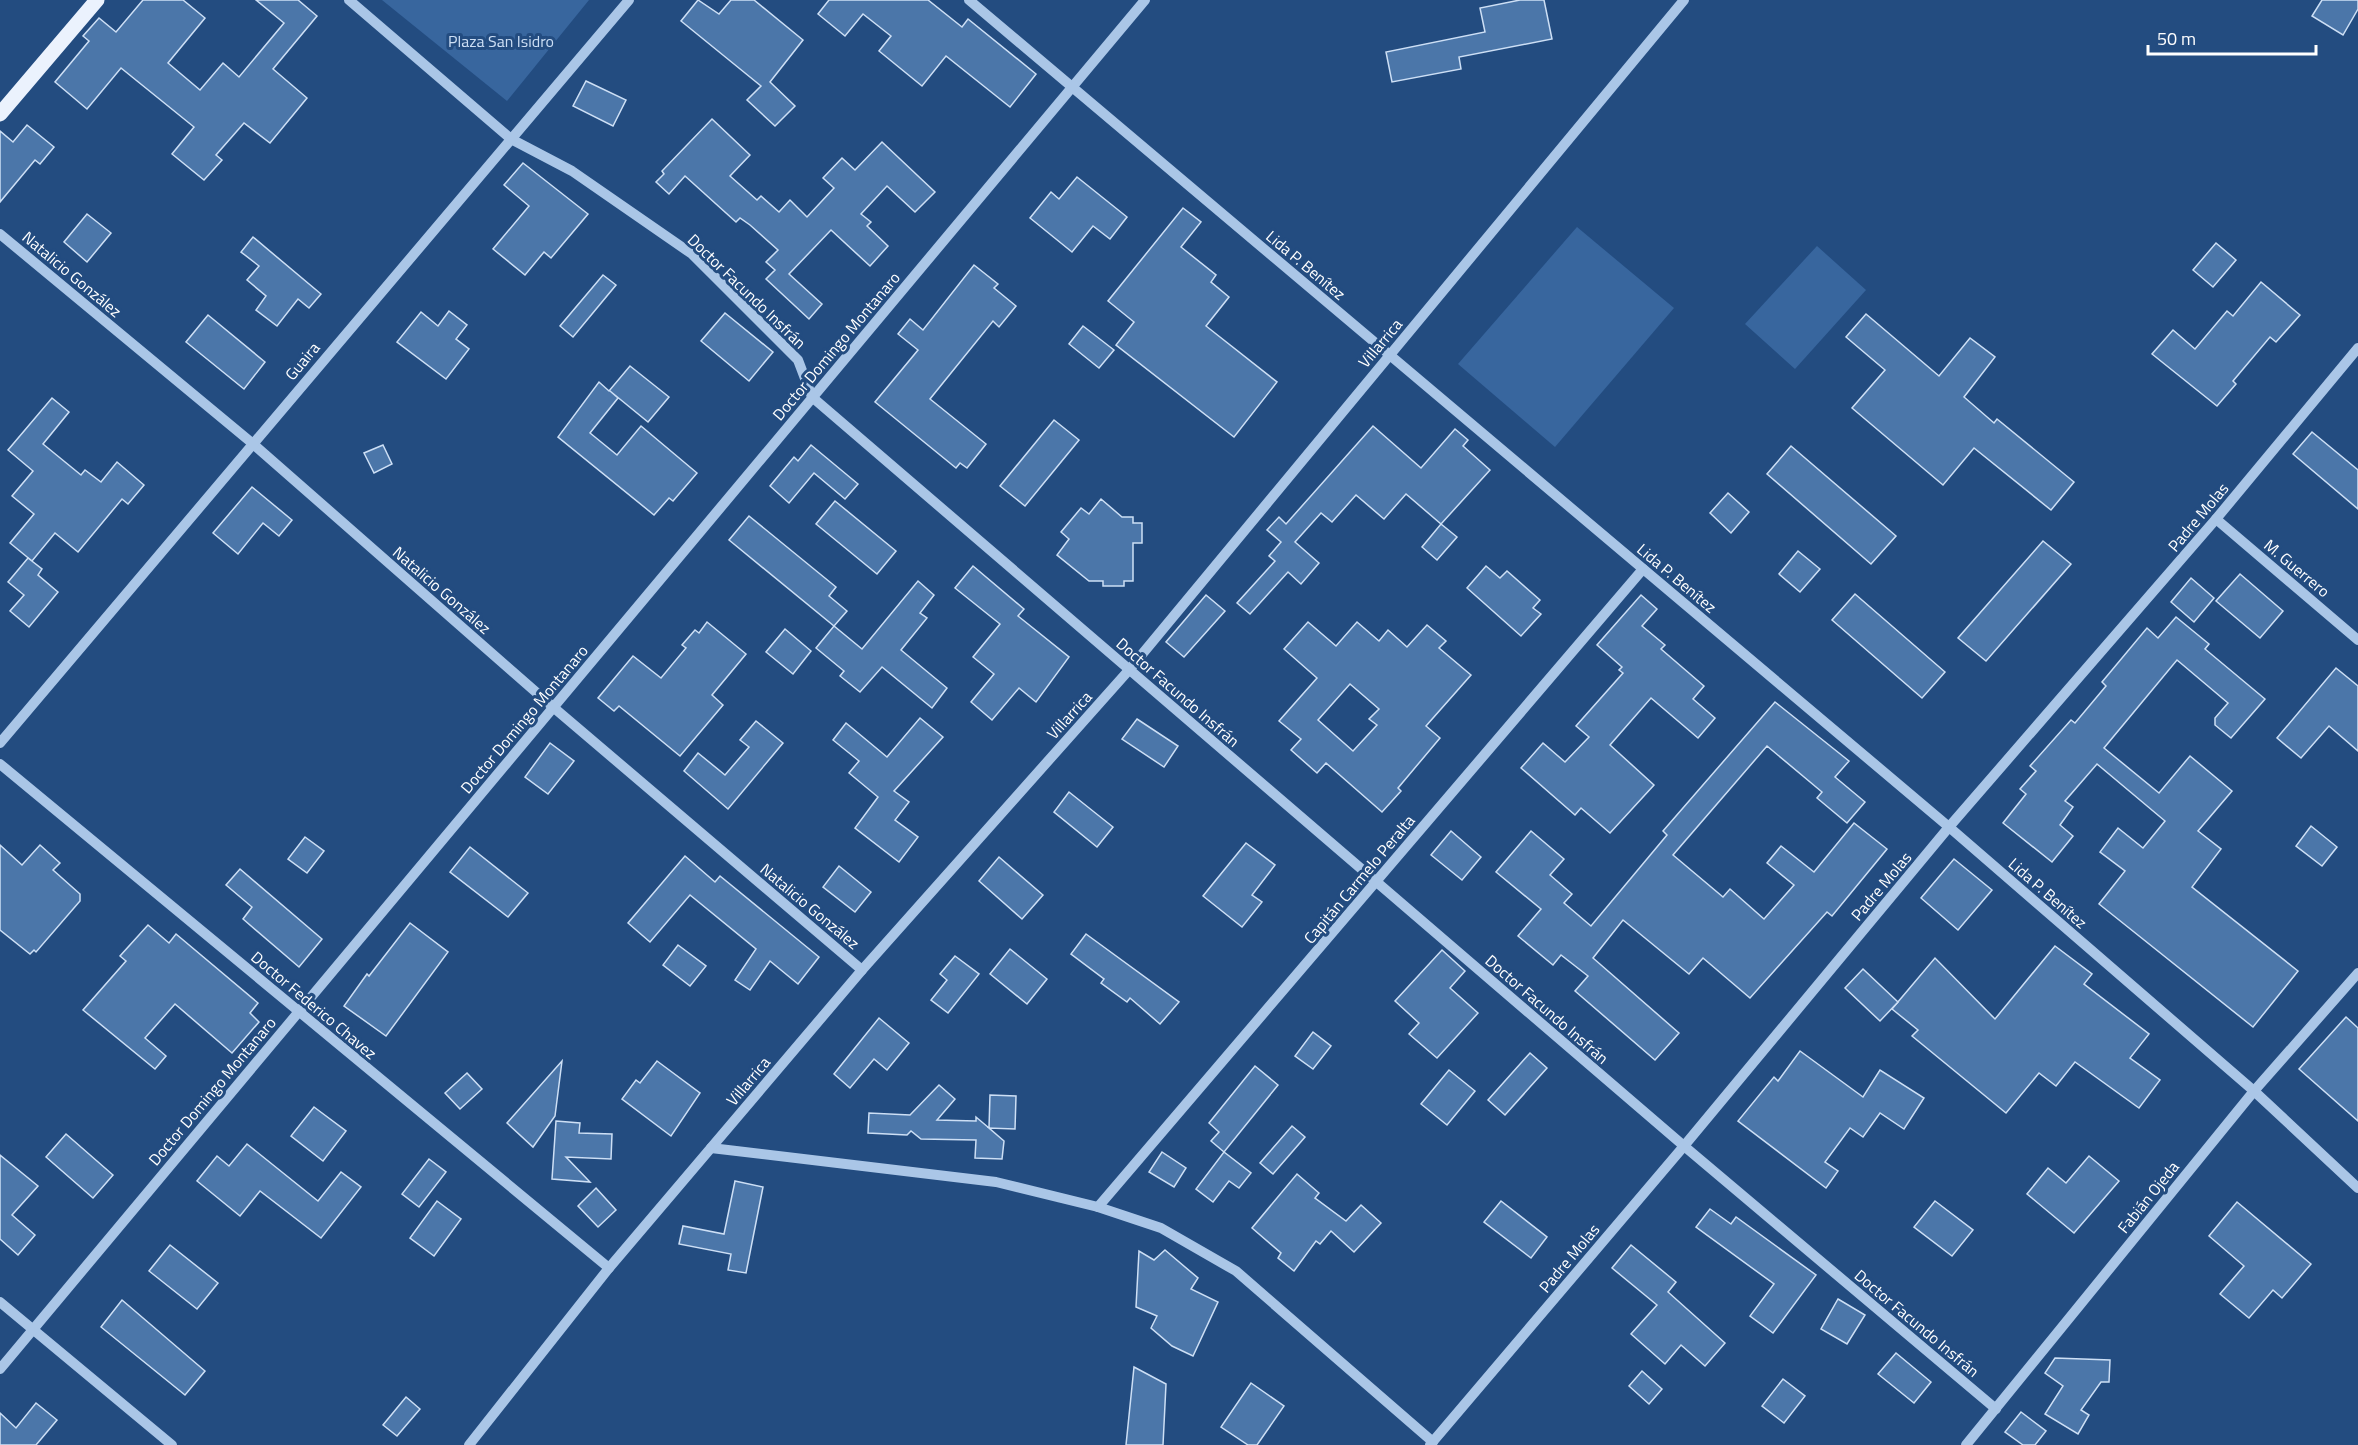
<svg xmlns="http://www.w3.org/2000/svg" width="2358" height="1445" font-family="'Titillium Web',sans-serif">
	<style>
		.green { fill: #38669e }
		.building { fill: #4b76a9; stroke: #cddff5; stroke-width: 1.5; fill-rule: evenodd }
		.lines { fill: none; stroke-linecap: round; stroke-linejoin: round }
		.minor { stroke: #aac6e7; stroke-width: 10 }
		.major { stroke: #ebf2fd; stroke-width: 15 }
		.labels { text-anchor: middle; stroke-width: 6; stroke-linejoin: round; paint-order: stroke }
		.park-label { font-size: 16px; fill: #cddff5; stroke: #234c80 }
		.street-label { font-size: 16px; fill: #fff; stroke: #234c80 }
	</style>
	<rect width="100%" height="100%" fill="#234c80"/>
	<g class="green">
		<polygon points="382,0 589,0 507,101"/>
		<polygon points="1577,227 1674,308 1555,447 1458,364"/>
		<polygon points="1817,246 1866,290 1795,369 1745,324"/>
	</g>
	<g class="building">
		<polygon points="143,0 183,0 205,18 168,63 200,90 223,63 239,77 284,23 256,0 298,0 317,16 273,69 307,98 270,143 244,123 216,155 222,160 204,180 172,154 194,127 121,68 87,109 55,82 89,41 83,36 99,18 116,32"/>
		<polygon points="698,0 719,14 731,0 754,0 803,40 770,82 795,106 775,126 747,100 761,86 681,21"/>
		<polygon points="829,0 928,0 962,27 968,19 1036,74 1010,107 946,56 922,86 879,51 891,36 863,14 845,36 818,14"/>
		<polygon points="1520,0 1544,0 1552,39 1459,57 1461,69 1392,82 1386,52 1485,32 1480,8"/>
		<polygon points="2322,0 2358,0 2358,9 2343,35 2312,16"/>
		<polygon points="586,81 626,100 613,126 573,106"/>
		<polygon points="712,119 750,155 730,176 757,200 761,196 779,212 790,200 807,217 834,188 823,178 842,158 855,170 882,142 935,192 915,212 887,186 861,214 871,222 867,226 888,246 870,266 831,230 789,274 822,304 809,319 766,279 775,270 766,262 778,250 750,225 740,218 736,222 685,176 669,194 656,182 664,174 662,171"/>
		<polygon points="27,125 54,147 40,164 35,160 0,202 0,131 13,142"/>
		<polygon points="523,163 588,214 551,258 544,252 525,275 493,249 529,206 504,185"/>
		<polygon points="1077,177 1127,217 1110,239 1093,226 1072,252 1030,218 1051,192 1059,199"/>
		<polygon points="1183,208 1201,222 1181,247 1216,275 1211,282 1229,297 1206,326 1277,382 1234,437 1116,345 1134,322 1108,301"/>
		<polygon points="87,214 111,233 87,262 64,242"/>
		<polygon points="253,237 321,294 309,308 298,299 277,326 256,310 266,296 247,280 259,266 241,252"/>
		<polygon points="2216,243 2236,260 2213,287 2193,270"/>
		<polygon points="974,265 998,284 994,288 1016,306 999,327 993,321 930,399 986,444 967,468 960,463 956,468 875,402 918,350 898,334 910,319 923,330"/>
		<polygon points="603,275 616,285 573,337 560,326"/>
		<polygon points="2261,282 2300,315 2276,342 2270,337 2233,381 2236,384 2217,406 2152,354 2173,330 2195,349 2227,311 2233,316"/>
		<polygon points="449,311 467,325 456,339 469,349 446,379 397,342 421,312 438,326"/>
		<polygon points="725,313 773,352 749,381 701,341"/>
		<polygon points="1866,314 1939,376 1970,338 1995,357 1964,397 1994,423 1997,419 2074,482 2051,510 1974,448 1943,485 1852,408 1885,370 1846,337"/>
		<polygon points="208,315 265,362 244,389 186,342"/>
		<polygon points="1083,326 1114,350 1099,368 1069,344"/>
		<polygon points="630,366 669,397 648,422 610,391 618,398 590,433 617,455 641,426 697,473 673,501 669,498 654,515 558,437 599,382 609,391"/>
		<polygon points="52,398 69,412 43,444 81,475 85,470 101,482 117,462 144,485 128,504 122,499 78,552 55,533 32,561 10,543 34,514 12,496 33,471 8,450"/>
		<polygon points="1054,420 1079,440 1025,506 1000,486"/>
		<polygon points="1373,426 1421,468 1455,429 1468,440 1463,446 1490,470 1441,524 1406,494 1384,519 1356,495 1332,522 1321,513 1295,542 1319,563 1301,584 1288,572 1250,614 1237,603 1275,561 1269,556 1281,542 1267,530 1279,517 1286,524"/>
		<polygon points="2312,432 2358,470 2358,509 2293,454"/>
		<polygon points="383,445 392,464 374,473 364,453"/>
		<polygon points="811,445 858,484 845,499 814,473 789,503 770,486 794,457 798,461"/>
		<polygon points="1791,446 1896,536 1871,564 1767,474"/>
		<polygon points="252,487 292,520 279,536 263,523 238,554 213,533"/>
		<polygon points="1728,493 1749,512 1731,533 1710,513"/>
		<polygon points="1101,499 1122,517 1133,517 1133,523 1142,523 1142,543 1133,543 1133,581 1124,581 1124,586 1103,586 1103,581 1089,581 1057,555 1069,539 1061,532 1081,508 1089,514"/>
		<polygon points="835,501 896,551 877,574 816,524"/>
		<polygon points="749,516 836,587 829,596 847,611 834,626 729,540"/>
		<polygon points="1441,524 1457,537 1437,560 1422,547"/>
		<polygon points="2043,541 2071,564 1986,661 1958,638"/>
		<polygon points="1798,551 1820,569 1800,592 1779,574"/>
		<polygon points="28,558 42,569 38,575 58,592 29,627 10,611 24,595 8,582"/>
		<polygon points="973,566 1024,609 1018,616 1069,657 1036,702 1019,688 992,720 971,702 994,674 973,657 1000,624 955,588"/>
		<polygon points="1486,566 1500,578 1507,571 1540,600 1533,608 1541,614 1521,636 1467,588"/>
		<polygon points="2240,574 2283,611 2260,638 2216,601"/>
		<polygon points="2191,578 2214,598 2194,622 2171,602"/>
		<polygon points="918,581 934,595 920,613 927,618 901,650 947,688 932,708 882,667 860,692 840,676 844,671 816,648 834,626 862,649"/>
		<polygon points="1855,594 1945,672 1922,698 1832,620"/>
		<polygon points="1206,595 1225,611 1184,657 1166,642"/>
		<polygon points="1641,595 1657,609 1642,626 1665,645 1661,649 1704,686 1693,699 1715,718 1698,738 1651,698 1610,745 1654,785 1610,833 1581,808 1575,815 1521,768 1543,743 1565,762 1589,737 1576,726 1623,673 1619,670 1622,667 1597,645"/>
		<polygon points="2176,617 2209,644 2205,649 2265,699 2231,738 2215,725 2215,718 2228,703 2177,660 2104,748 2159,793 2190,756 2232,791 2198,831 2221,849 2192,887 2298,971 2253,1027 2099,904 2125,871 2100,852 2118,828 2143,848 2165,821 2097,764 2065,801 2073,807 2060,825 2073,836 2052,862 2003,823 2026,794 2020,789 2036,771 2030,766 2071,720 2075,723 2106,686 2102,682 2147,628 2158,638"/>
		<polygon points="707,622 746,654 712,695 723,705 680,756 619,706 614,711 598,698 633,656 661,678 686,648 682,645 695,630 699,633"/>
		<path d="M1308,622L1336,646L1357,622L1379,641L1388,630L1407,647L1427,625L1446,641L1439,648L1471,675L1426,726L1440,738L1398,788L1401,791L1382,812L1326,763L1317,773L1291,750L1301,739L1279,721L1317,678L1284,649ZM1350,684L1379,709L1369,719L1377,725L1353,751L1318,720Z"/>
		<polygon points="785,629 811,651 793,674 766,652"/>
		<polygon points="2336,668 2358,686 2358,751 2329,726 2301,758 2277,738"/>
		<polygon points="1775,702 1849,761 1835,777 1865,802 1847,823 1817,798 1822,792 1767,746 1673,855 1723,897 1730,889 1764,919 1794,885 1767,863 1781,846 1814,872 1854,823 1887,849 1832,916 1827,912 1750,998 1703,958 1689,974 1623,920 1593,958 1679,1033 1655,1060 1575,991 1588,976 1561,955 1553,965 1518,936 1541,909 1496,872 1531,831 1564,859 1550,875 1572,894 1564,903 1591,926 1667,835 1663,831"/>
		<polygon points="920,718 943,737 894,791 909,802 895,820 918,837 899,862 855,828 878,797 849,773 859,761 833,740 846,723 887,757"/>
		<polygon points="1137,719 1178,746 1164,767 1122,739"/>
		<polygon points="756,721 783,743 728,809 684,771 698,753 725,775 749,747 740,740"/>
		<polygon points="550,743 574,761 548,794 525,777"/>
		<polygon points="1069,792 1113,827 1097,847 1054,812"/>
		<polygon points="2311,826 2337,847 2322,866 2296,846"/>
		<polygon points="1451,831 1481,857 1462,880 1431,855"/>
		<polygon points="305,837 324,851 307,873 288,859"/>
		<polygon points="1246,843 1275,865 1252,895 1262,902 1242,927 1203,896"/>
		<polygon points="0,845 22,865 40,845 60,863 53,870 80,894 80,901 36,952 34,950 30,954 0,930"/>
		<polygon points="470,847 528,893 508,917 450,872"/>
		<polygon points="685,856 715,882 720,876 819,957 798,984 770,961 750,990 735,980 756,949 690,895 650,942 628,923"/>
		<polygon points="999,857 1043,895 1022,919 979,881"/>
		<polygon points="1954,859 1992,890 1958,930 1921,898"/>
		<polygon points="839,866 871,892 855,912 823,887"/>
		<polygon points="240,869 322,939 299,967 243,919 252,907 226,885"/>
		<polygon points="410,923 448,952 386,1036 344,1006 367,974 369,976"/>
		<polygon points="148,925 169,943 176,934 258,1003 250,1013 259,1022 232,1053 175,1004 145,1038 166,1056 155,1069 83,1010 126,961 120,956"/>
		<polygon points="1086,934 1179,1002 1160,1024 1130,998 1127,1002 1101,983 1104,979 1071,954"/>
		<polygon points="678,945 706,966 690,986 663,965"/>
		<polygon points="2055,946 2092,974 2084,984 2149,1034 2130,1058 2160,1080 2139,1108 2075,1062 2056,1086 2039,1073 2006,1113 1912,1036 1918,1030 1892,1009 1935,958 1995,1019"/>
		<polygon points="1010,949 1047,979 1027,1004 990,974"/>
		<polygon points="1442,950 1465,971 1450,988 1478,1013 1437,1058 1409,1034 1419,1023 1395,1001"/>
		<polygon points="955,956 979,974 948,1013 931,1000 947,980 940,974"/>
		<polygon points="1863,969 1898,1002 1880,1021 1845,988"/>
		<polygon points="2346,1017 2358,1028 2358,1121 2299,1069"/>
		<polygon points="879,1018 909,1043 887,1070 874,1059 850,1088 834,1074"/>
		<polygon points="1313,1032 1331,1046 1313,1069 1295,1056"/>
		<polygon points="1800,1051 1863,1097 1880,1070 1924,1098 1904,1129 1880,1113 1863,1137 1850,1128 1825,1162 1838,1171 1826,1188 1738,1121 1774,1077 1778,1081"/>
		<polygon points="1530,1053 1547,1068 1505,1115 1488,1100"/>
		<polygon points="562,1061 555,1116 533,1147 507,1123"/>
		<polygon points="657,1061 700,1093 671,1136 622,1099 636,1080 640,1083"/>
		<polygon points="1255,1066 1278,1085 1224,1152 1211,1141 1219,1132 1209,1123"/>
		<polygon points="1449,1070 1475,1091 1447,1125 1421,1104"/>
		<polygon points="467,1073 482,1089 460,1109 445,1093"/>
		<polygon points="939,1085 955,1099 937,1120 976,1121 976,1117 989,1128 990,1095 1016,1096 1015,1129 989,1128 1004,1141 1002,1159 975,1158 976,1140 921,1139 911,1131 907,1135 868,1133 869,1113 910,1115"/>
		<polygon points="314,1107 346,1131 323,1161 291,1136"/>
		<polygon points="556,1121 580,1123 579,1133 612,1134 611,1159 566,1157 590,1182 552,1179"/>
		<polygon points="1292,1126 1305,1137 1273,1174 1260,1163"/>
		<polygon points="66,1134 113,1175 93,1198 46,1157"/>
		<polygon points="247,1144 318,1201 341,1172 361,1187 321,1238 260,1191 240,1216 197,1181 217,1156 229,1166"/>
		<polygon points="1162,1152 1186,1168 1174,1187 1149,1172"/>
		<polygon points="1224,1152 1251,1173 1239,1188 1229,1181 1213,1202 1196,1189"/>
		<polygon points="0,1155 38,1186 12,1215 35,1235 18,1255 0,1239"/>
		<polygon points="2089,1156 2119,1181 2074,1233 2027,1194 2048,1168 2066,1183"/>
		<polygon points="429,1159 446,1172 419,1207 402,1194"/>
		<polygon points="1297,1174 1319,1193 1315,1198 1346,1221 1361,1205 1381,1223 1354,1252 1331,1231 1320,1244 1316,1241 1294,1271 1278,1258 1281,1253 1252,1228"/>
		<polygon points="735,1181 763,1187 746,1273 728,1270 731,1254 679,1244 683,1226 724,1234"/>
		<polygon points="596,1188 616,1210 598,1227 578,1206"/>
		<polygon points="437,1201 461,1219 434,1256 410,1238"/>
		<polygon points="1501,1201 1547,1237 1531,1258 1484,1222"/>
		<polygon points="1935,1201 1973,1230 1952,1256 1914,1227"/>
		<polygon points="2237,1202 2311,1264 2282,1298 2273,1290 2249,1318 2220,1294 2244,1266 2209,1236"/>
		<polygon points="1710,1209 1731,1224 1736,1217 1816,1275 1773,1333 1750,1316 1774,1284 1696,1227"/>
		<polygon points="170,1245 218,1283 197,1309 149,1271"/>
		<polygon points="1631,1245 1676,1282 1668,1292 1725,1343 1705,1366 1681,1345 1665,1364 1631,1334 1657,1305 1612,1268"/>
		<polygon points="1165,1250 1198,1278 1191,1289 1218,1302 1193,1356 1172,1346 1151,1328 1157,1316 1136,1307 1139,1251 1154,1260"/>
		<polygon points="1838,1299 1865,1315 1847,1344 1821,1329"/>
		<polygon points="122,1300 205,1371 185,1395 101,1327"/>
		<polygon points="1896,1353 1931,1382 1914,1403 1878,1374"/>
		<polygon points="2055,1358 2110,1360 2109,1382 2101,1382 2081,1410 2089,1415 2078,1434 2045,1414 2063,1386 2045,1373"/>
		<polygon points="1134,1367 1166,1384 1163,1445 1126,1445"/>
		<polygon points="1642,1371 1662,1389 1649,1404 1629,1386"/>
		<polygon points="1783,1379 1805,1396 1784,1423 1762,1406"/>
		<polygon points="1251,1383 1284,1406 1257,1445 1248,1445 1221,1427"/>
		<polygon points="406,1397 420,1409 397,1436 383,1425"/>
		<polygon points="36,1403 57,1420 36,1445 0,1445 0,1413 16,1428"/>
		<polygon points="2021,1412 2046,1431 2035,1445 2023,1445 2005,1432"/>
	</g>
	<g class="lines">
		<g class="minor">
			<polyline points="349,0 511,139 572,171 692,254 798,360 812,397 1684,1146 1996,1409"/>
			<polyline points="969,0 1949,827 2254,1091 2358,1188"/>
			<polyline points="0,234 252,443 553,707 862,970"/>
			<polyline points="2216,519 2358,640"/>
			<polyline points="0,743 629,0"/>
			<polyline points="0,764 609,1268"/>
			<polyline points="711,1148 996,1182 1098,1207 1161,1228 1236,1271 1433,1442"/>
			<polyline points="1098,1207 1643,569"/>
			<polyline points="0,1302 172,1445"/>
			<polyline points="0,1369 1145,0"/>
			<polyline points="469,1445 609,1268 862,970 1129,670 1684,0"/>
			<polyline points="1430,1445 1684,1146 1949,827 2216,519 2358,348"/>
			<polyline points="1966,1445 2254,1091 2358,973"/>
		</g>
		<polyline class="major" points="0,114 97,0"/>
	</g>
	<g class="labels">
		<g class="park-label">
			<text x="501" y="47">Plaza San Isidro</text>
		</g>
		<g class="street-label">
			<text transform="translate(1306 265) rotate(40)" y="6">Lida P. Benítez</text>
			<text transform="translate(72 274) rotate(40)" y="6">Natalicio González</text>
			<text transform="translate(747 291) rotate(44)" y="6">Doctor Facundo Insfrán</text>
			<text transform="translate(1380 343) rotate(-50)" y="6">Villarrica</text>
			<text transform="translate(836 346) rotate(-50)" y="6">Doctor Domingo Montanaro</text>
			<text transform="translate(302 361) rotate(-50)" y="6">Guaira</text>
			<text transform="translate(2198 517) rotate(-50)" y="6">Padre Molas</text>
			<text transform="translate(2297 568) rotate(40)" y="6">M. Guerrero</text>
			<text transform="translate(1677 578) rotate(40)" y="6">Lida P. Benítez</text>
			<text transform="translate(442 590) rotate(41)" y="6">Natalicio González</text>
			<text transform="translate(1178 692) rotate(41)" y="6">Doctor Facundo Insfrán</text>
			<text transform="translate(1069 715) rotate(-48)" y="6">Villarrica</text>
			<text transform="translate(524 719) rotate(-50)" y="6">Doctor Domingo Montanaro</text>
			<text transform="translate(1359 879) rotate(-50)" y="6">Capitán Carmelo Peralta</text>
			<text transform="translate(1881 886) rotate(-50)" y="6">Padre Molas</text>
			<text transform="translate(2048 893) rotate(41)" y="6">Lida P. Benítez</text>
			<text transform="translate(810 906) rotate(40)" y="6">Natalicio González</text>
			<text transform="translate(314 1005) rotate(40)" y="6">Doctor Federico Chavez</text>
			<text transform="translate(1547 1009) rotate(41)" y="6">Doctor Facundo Insfrán</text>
			<text transform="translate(748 1081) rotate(-50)" y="6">Villarrica</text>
			<text transform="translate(212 1091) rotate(-50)" y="6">Doctor Domingo Montanaro</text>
			<text transform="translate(2148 1197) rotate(-51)" y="6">Fabián Ojeda</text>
			<text transform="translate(1569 1258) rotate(-50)" y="6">Padre Molas</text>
			<text transform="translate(1917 1323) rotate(40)" y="6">Doctor Facundo Insfrán</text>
		</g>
	</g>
	<path d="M2148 45v9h168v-9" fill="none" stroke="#ffffff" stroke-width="3"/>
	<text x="2157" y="45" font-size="18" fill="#ffffff" stroke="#234c80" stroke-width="4.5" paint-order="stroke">50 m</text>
</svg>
